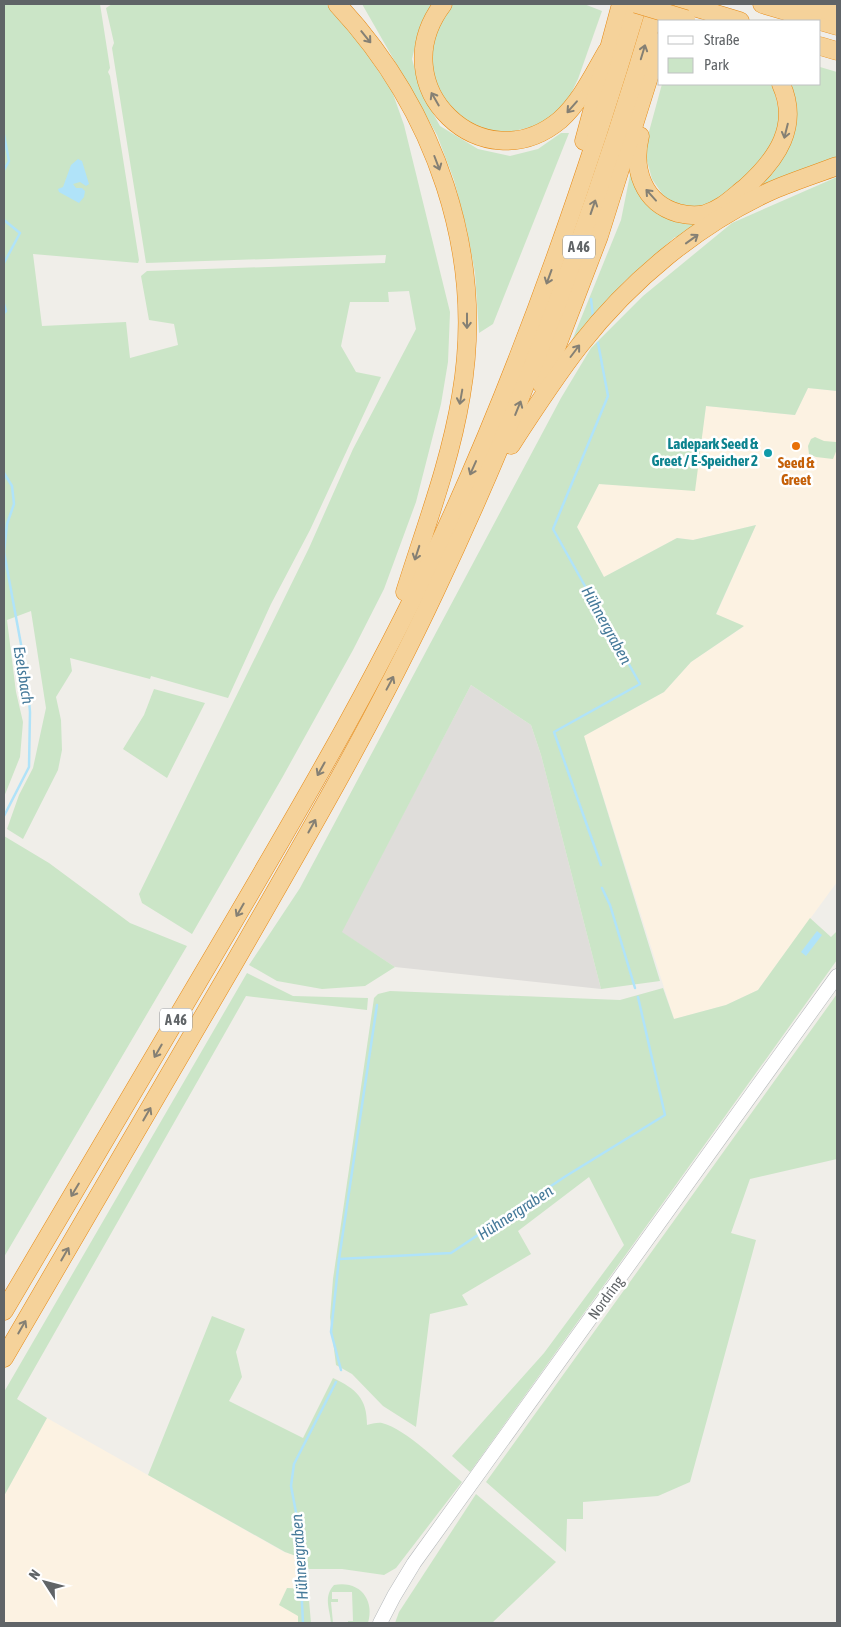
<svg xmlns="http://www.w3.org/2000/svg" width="841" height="1627" font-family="'Asap Condensed',sans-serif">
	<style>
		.commercial { fill: #fcf2e2 }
		.industrial { fill: #dfddda }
		.green { fill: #cbe5c7 }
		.water { fill: #b0e3f9 }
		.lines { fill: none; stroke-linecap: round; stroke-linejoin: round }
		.stream { stroke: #b0e3f9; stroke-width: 2.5 }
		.secondary-casing { stroke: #b4b8bb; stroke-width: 15 }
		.motorway-casing { stroke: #e78912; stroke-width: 19 }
		.secondary { stroke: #fff; stroke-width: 14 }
		.motorway { stroke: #f5d29a; stroke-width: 18 }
		.motorway-bridge-casing { stroke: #e78912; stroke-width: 19; stroke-linecap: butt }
		.motorway-bridge { stroke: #f5d29a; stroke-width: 18 }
		.oneway { stroke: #858074 }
		.food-dot { fill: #e8710a; stroke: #fff; stroke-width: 2 }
		.culture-dot { fill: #0f9aa8; stroke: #fff; stroke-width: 2 }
		.labels { text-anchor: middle; stroke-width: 5; stroke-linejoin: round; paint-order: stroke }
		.shield { fill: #fff; stroke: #909295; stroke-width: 1 }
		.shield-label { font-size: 14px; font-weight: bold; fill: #606467 }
		.culture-label { font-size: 15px; font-weight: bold; fill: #0d838f; stroke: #fff; text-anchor: end }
		.food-label { font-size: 15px; font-weight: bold; fill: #c56008; stroke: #fff }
		.street-label { font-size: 15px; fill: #606467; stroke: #fff }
		.water-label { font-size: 16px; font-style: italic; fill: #467a9a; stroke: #fff }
	</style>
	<rect width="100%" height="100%" fill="#f0eee9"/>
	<g class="commercial">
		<polygon points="808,388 837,391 837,882 758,990 726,1005 674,1019 584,736 664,692 691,662 743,627 716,615 756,525 693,540 677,538 604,577 577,527 599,484 694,490 706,406 795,415"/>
		<polygon points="47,1418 284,1552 297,1556 297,1589 287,1588 298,1616 298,1623 4,1623 4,1496"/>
	</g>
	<polygon class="industrial" points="471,685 531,725 541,755 601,989 395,967 341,932"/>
	<g class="green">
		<polygon points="4,4 100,4 110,68 108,72 110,76 139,260 138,263 33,254 42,326 126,322 130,358 178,345 174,324 149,320 141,276 147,271 385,263 386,255 146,263 112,48 114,43 106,8 112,4 326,4 347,25 392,91 404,125 450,312 448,362 441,404 416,502 384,589 353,650 282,778 192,934 142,903 139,894 309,548 353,449 416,329 409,291 388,292 389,302 350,302 341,346 356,372 381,377 310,530 271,604 228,698 151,676 150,679 70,658 72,671 56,697 61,720 62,750 58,770 23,839 7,829 19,795 33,768 46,708 31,611 7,620 16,692 23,722 20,757 4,797"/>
		<polygon points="362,4 432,4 419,30 412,59 421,91 440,126 478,149 510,156 538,149 561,133 569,133 493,324 479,333 475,273 467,230 454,180 437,135"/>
		<polygon points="452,4 584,4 602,11 578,79 566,104 539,125 502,134 470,126 445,107 430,73 433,35"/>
		<path d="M820,67L837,72V161L743,199C767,175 799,151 796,114C796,104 792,93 789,84H820Z"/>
		<polygon points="662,84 773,84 780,117 772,148 728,195 696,210 679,206 665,198 652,179 644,150"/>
		<polygon points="631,170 641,189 707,220 682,238 675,237 625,281 583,327 569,348 621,220"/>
		<polygon points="837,177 837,391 808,388 795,415 706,406 695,491 599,484 577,527 604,577 677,538 693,540 756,525 716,614 744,626 691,662 664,692 584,736 660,981 601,989 541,755 531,725 471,685 342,932 395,967 365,986 322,989 277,981 249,965 300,888 561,398 591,348 643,296 732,223"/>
		<polygon points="815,437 824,441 836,442 837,449 833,459 816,457 809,454 808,446 811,439"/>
		<polygon points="154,689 205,703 167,778 123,749 144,715"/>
		<polygon points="4,836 49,863 130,923 187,946 4,1257"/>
		<polygon points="810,918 831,937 837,931 837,960 470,1472 452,1456 544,1353 624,1245 589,1177 518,1231 531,1254 462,1295 468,1305 430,1314 416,1427 383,1406 352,1374 336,1365 330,1317 333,1279 374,998 378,994 390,991 620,1000 663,988 674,1019 726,1005 758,990"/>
		<polygon points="247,973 293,996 368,998 367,1010 246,996 17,1399 47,1418 4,1496 4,1392"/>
		<polygon points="837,994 837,1159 750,1179 731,1233 756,1240 690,1482 658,1496 583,1502 583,1519 567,1519 566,1552 486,1482"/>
		<path d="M212,1316L245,1329L236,1352L242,1377L229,1401L303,1438L333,1378C356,1389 367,1398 367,1425C371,1424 378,1422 382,1423C406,1429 443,1466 462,1482L396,1568L384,1575L342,1569H297L296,1556L285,1552L148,1475Z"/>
		<polygon points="476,1494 556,1562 492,1623 395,1623 399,1612"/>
		<path d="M334,1585C360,1580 375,1600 368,1623H348V1621H353L352,1592H332V1599H338V1602H331L333,1623H331C330,1609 323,1597 334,1585Z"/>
		<polygon points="287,1588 308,1589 311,1623 298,1623 298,1616 279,1605"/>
	</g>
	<g class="water">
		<polygon points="78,159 82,161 89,184 86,186 80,182 73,184 76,188 82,188 85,191 84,197 79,203 59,192 58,189 63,187 71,165"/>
		<polygon points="817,931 822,935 806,956 801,952"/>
	</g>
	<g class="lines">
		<g class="stream">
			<polyline points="4,135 9,161 4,170"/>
			<polyline points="4,220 20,233 4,263"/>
			<polyline points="591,299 593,317"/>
			<polyline points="4,304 6,311 4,313"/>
			<polyline points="598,343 608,396 553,529 640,684 554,732 601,865"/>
			<polyline points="4,473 12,486 14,504 7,524 4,552 27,677 30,712 29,767 4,816"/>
			<polyline points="602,888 610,905 635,988"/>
			<polyline points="339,1259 377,1005"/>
			<polyline points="341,1370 331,1332 339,1259 451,1253 566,1176 665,1115 638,997"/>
			<polyline points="303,1623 298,1523 291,1486 294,1464 336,1382"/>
		</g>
		<g class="secondary-casing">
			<polyline id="secondary" points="380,1623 394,1596 414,1563 837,976"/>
		</g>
		<g class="motorway-casing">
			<g id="motorway">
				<path d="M337,4C435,109 486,253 461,396C450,463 425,528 405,592"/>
				<path d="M443,4C380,87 483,184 560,120C581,101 593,75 607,51"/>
				<polyline points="683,4 740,21"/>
				<polyline points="762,4 837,26"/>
				<polyline points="806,4 837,13"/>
				<polyline points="820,46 837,51"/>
				<path d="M640,136C632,169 643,203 678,213C686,215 696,216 705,214C722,209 732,198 746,187C777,159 800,126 781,84"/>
				<polyline points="584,141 621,4"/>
				<polyline points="542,385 599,236 660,42"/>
				<path d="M511,445C533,411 555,377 580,345C630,281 699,223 773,190C794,181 816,174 837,166"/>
				<path d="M4,1311C80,1182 156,1054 231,926C309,793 387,660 450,520C526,352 586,179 638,4"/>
				<path d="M4,1358C79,1229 154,1101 229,972C301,847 374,722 435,592C526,400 597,207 657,4"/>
			</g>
		</g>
		<use href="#secondary" class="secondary"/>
		<use href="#motorway" class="motorway"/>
		<g class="motorway-bridge-casing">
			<polyline id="motorway-bridge" points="636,4 686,19"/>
		</g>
		<use href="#motorway-bridge" class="motorway-bridge"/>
	</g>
	<defs><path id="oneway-shaft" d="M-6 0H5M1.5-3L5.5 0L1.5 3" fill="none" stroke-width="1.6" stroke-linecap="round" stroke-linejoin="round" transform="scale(1.25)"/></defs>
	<g class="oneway">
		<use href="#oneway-shaft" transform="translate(366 37) rotate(51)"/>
		<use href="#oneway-shaft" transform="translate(643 52) rotate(-73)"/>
		<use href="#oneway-shaft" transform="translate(435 99) rotate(-120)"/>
		<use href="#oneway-shaft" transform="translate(572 107) rotate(131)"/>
		<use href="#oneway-shaft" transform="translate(786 131) rotate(104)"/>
		<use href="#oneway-shaft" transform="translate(437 163) rotate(69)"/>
		<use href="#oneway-shaft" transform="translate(651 195) rotate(-132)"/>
		<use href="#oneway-shaft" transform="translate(593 207) rotate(-71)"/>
		<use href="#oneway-shaft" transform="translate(692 239) rotate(-36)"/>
		<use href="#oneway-shaft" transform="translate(549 277) rotate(110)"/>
		<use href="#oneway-shaft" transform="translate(467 321) rotate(90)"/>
		<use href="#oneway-shaft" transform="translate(575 351) rotate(-53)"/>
		<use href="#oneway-shaft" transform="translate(461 397) rotate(100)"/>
		<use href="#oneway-shaft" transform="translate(518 408) rotate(-68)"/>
		<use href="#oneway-shaft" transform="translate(473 468) rotate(114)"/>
		<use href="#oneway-shaft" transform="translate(417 553) rotate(108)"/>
		<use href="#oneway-shaft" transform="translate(390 683) rotate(-62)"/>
		<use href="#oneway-shaft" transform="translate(321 769) rotate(119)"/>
		<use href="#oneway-shaft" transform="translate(312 826) rotate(-61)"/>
		<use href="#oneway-shaft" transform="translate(240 910) rotate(120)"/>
		<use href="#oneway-shaft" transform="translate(158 1051) rotate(120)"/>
		<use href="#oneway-shaft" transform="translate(147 1114) rotate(-60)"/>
		<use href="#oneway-shaft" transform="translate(75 1190) rotate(121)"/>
		<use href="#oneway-shaft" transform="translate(65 1254) rotate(-60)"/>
		<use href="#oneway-shaft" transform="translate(22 1327) rotate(-60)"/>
	</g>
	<circle class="food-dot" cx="796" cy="446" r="5"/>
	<circle class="culture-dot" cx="768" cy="453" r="5"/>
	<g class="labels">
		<g class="shield">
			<rect x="563" y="235.5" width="32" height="23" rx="4"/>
			<rect x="160" y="1008.5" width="32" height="23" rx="4"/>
		</g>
		<g class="shield-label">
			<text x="579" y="252">A 46</text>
			<text x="176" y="1025">A 46</text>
		</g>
		<g class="culture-label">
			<text x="758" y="449">Ladepark Seed &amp;<tspan x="758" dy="17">Greet / E-Speicher 2</tspan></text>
		</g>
		<g class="food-label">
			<text x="796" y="468">Seed &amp;<tspan x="796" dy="17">Greet</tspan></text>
		</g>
		<g class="street-label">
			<text transform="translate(606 1298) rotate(-54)" y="5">Nordring</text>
		</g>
		<g class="water-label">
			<text transform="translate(607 625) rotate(61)" y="6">Hühnergraben</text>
			<text transform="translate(24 675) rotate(81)" y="6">Eselsbach</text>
			<text transform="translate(515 1212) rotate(-33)" y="6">Hühnergraben</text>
			<text transform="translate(299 1557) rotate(-94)" y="6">Hühnergraben</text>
		</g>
	</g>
	<rect width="841" height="1627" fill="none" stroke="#606467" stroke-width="10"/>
	<rect x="658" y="20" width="162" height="65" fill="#ffffff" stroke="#bfc1c2"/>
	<rect x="668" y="36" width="25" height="8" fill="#ffffff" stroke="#bfc1c2"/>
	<text x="704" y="45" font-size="15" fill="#606467">Straße</text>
	<rect x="668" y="58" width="25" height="15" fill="#cbe5c7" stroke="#bfc1c2"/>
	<text x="704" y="70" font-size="15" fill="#606467">Park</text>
	<g transform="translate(45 1582) rotate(306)" stroke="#ffffff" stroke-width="4" paint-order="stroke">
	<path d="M0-4L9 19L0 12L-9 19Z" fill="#606467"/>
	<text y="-8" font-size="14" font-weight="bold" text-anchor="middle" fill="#606467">N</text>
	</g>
</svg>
